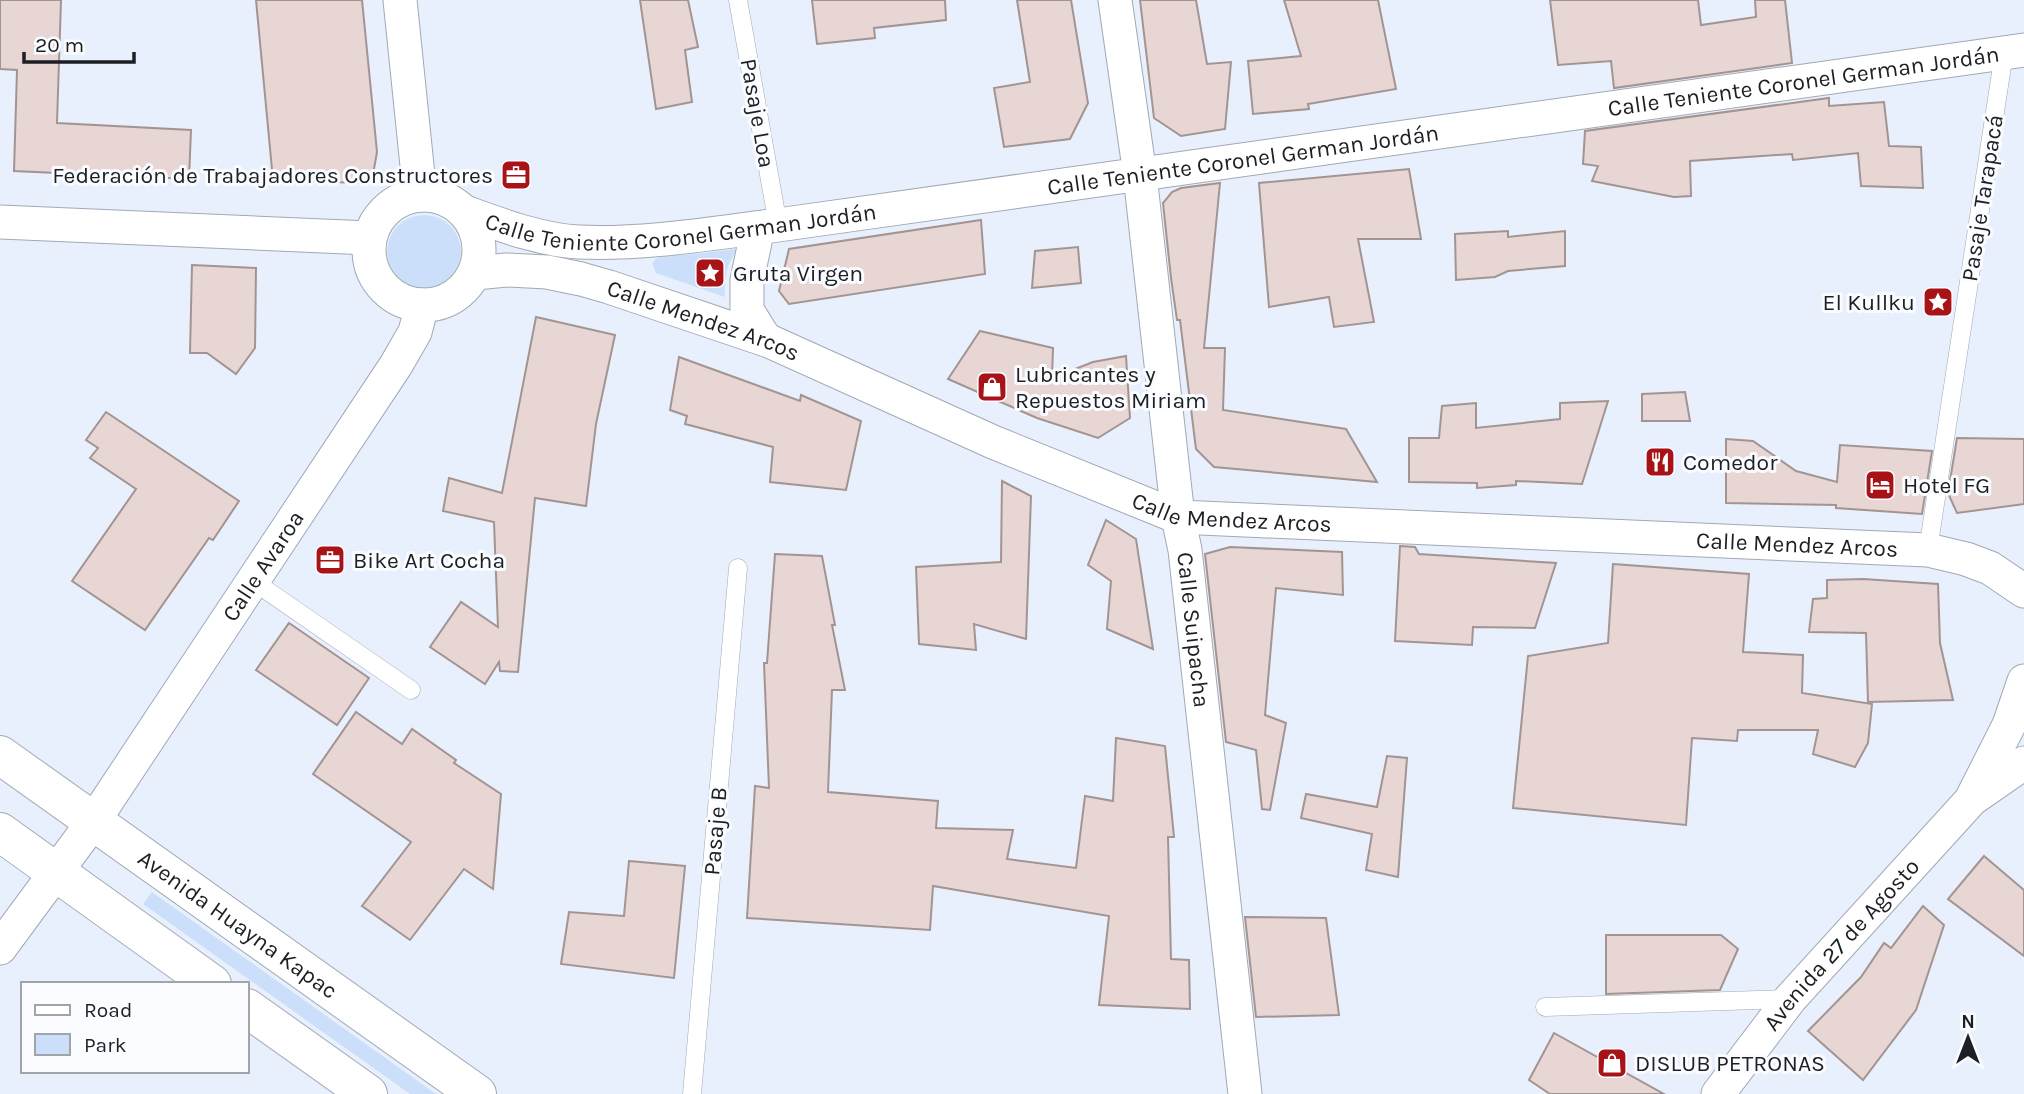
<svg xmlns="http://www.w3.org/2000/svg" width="2024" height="1094" font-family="Karla,sans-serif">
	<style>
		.green { fill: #ccdffa }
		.building { fill: #e7d6d4; stroke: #a39492; stroke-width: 2 }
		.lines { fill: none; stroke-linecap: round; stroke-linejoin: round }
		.lane-casing { stroke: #a1a9b4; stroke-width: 19 }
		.street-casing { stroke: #a1a9b4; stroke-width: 35 }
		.primary-casing { stroke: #a1a9b4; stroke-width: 40 }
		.lane { stroke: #fff; stroke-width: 18 }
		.street { stroke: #fff; stroke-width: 33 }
		.primary { stroke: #fff; stroke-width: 38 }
		.labels { text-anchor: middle; stroke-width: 6; stroke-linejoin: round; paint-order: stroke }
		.street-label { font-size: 23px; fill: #1c1f23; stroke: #fbfcff }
		.poi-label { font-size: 23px; fill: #1c1f23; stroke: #fbfcff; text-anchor: start }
	</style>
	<rect width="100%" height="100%" fill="#e7f0fc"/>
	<g class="green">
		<circle cx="424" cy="252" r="37"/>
		<path d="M737,249C726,267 724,275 725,297L656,273L652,263L657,258Z"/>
		<polygon points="152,892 436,1094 410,1094 143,904"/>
	</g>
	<g class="building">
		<polygon points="0,0 61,0 57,123 191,130 189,179 14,171 17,70 0,69"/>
		<polygon points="256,0 362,0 377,152 374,169 361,183 273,180"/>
		<polygon points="640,0 688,0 698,47 685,50 692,102 656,109"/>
		<polygon points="812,0 945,0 946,20 874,28 875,38 817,44"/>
		<polygon points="1017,0 1071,0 1088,103 1070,139 1004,147 994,88 1030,82"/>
		<polygon points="1140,0 1196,0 1207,64 1231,62 1225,129 1181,136 1154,118"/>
		<polygon points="1284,0 1378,0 1396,89 1308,104 1309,109 1253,114 1248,61 1301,56"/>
		<polygon points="1550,0 1698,0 1701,25 1756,17 1755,0 1785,0 1792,63 1614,88 1611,61 1558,65"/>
		<polygon points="1829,98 1829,106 1884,102 1889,146 1921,147 1923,188 1861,186 1858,153 1793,160 1792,154 1690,161 1691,196 1674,197 1592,181 1598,166 1583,164 1585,131"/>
		<polygon points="1409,169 1421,239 1358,239 1374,322 1334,327 1329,297 1269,307 1259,183"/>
		<polygon points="1220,183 1204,348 1225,348 1223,410 1346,429 1377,482 1214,467 1196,449 1180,320 1177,320 1171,278 1163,203 1172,192 1181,188"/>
		<polygon points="981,220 985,274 789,304 779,291 789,249"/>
		<polygon points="1508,231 1508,237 1565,231 1565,266 1508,271 1495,277 1456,280 1455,234"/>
		<polygon points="1078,247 1081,283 1032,288 1035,251"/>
		<polygon points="192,265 256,268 255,348 236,374 207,353 190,353"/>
		<polygon points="536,317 615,335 596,424 586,506 535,498 518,672 500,671 499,662 485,684 430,647 461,602 498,627 494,522 443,511 449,478 502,493"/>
		<polygon points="980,331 1053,348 1052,378 1093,362 1126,356 1130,418 1098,438 1037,418 948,379"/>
		<polygon points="679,357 800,401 801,395 861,421 846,490 770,482 773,447 685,424 687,416 670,410"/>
		<polygon points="1685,392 1690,421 1642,421 1642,394"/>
		<polygon points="1608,401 1582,484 1516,481 1516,485 1477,488 1477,483 1409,482 1409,438 1439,438 1442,406 1476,403 1476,428 1560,419 1560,403"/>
		<polygon points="106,412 239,501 213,540 209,538 145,630 72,581 136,489 90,458 98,448 86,440"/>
		<polygon points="1957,438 2024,439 2024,504 1957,513 1948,493"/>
		<polygon points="1726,439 1753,441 1796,471 1837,482 1840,445 1932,451 1922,514 1836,508 1836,505 1726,503"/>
		<polygon points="1002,481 1031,496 1026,639 974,624 976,650 919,644 916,567 1001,562"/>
		<polygon points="1106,520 1136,539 1153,649 1107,629 1111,581 1088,565"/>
		<polygon points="1400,546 1415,547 1419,554 1556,563 1535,628 1473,627 1472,645 1395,641"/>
		<polygon points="1230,547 1342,552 1343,595 1276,588 1265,715 1286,723 1270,810 1262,809 1256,750 1226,742 1205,554"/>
		<polygon points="775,554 822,556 835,625 832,625 845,690 832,690 828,792 938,801 936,828 1013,830 1007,859 1076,868 1085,796 1113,801 1116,738 1165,746 1174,837 1168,837 1171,959 1189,960 1190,1009 1099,1005 1109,916 933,886 930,930 747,918 755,786 769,788 764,663 767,663"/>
		<polygon points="1613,564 1749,574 1743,652 1803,655 1802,693 1872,704 1868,743 1855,767 1813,754 1818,730 1738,730 1737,741 1692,738 1686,825 1513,808 1528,656 1608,643"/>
		<polygon points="1863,579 1938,584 1940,643 1953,700 1868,702 1866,633 1809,632 1813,599 1827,598 1827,580"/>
		<polygon points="289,623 369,678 337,725 256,670"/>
		<polygon points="356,712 402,744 412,729 456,760 454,763 501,794 493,889 464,869 410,940 362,906 411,842 313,774"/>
		<polygon points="1387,756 1407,758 1398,877 1366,870 1372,834 1301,818 1306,794 1377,807"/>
		<polygon points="1984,856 2024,890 2024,956 1948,899"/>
		<polygon points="629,861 685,866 674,978 561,964 569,912 624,916"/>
		<polygon points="1923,906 1944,925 1916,1010 1863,1080 1808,1031 1861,977 1884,943 1891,948"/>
		<polygon points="1245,917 1326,918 1339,1015 1256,1017"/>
		<polygon points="1606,935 1721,935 1738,949 1720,990 1606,994"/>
		<polygon points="1554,1033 1664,1094 1550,1094 1529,1080"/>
	</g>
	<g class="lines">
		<g class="lane-casing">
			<g id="lane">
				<polyline points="738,0 778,225"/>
				<polyline points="1928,550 2004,53"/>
				<polyline points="253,581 411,690"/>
				<polyline points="1545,1007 1790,999"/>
				<polyline points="692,1094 738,568"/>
			</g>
		</g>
		<g class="street-casing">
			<g id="street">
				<polyline points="400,0 420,195"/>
				<path id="s1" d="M1115,0L1140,175L1178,517L1185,550L1245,1094"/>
				<circle cx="424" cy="250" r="55"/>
				<path id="s2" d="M465,212C501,225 540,240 579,242C645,245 713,233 778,225L2024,50"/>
				<polyline points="0,222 369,238"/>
				<polyline points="758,228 747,280 747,310 765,339"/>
				<path id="s3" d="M475,273L506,270L547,272L581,279L609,287L769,341L993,442L1178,517L1928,550L1966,559L1990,568L2024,591"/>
				<polyline points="1973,796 2009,725 2024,681"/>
				<path id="s4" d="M0,948L93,822L396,365L415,332L422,305"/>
				<path id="s5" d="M1718,1094L1790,999L1972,799L2024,763"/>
			</g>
		</g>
		<g class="primary-casing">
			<g id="primary">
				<path id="s6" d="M0,755L477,1094"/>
				<polyline points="0,832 212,984"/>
				<polyline points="247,1008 368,1094"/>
			</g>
		</g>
		<use href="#lane" class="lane"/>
		<use href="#street" class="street"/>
		<use href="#primary" class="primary"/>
	</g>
	<defs>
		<g id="office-square" transform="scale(1.575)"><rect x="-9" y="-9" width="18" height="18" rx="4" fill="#a71316" stroke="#fbfcff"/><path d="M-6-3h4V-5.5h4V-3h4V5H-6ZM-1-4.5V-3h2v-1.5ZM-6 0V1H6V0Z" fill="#fff"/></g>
		<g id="sight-square" transform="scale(1.575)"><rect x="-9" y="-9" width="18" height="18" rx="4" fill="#a71316" stroke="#fbfcff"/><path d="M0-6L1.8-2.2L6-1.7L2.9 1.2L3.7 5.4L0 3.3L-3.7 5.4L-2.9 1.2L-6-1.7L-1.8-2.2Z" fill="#fff"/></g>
		<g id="shop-square" transform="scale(1.575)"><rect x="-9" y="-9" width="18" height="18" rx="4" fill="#a71316" stroke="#fbfcff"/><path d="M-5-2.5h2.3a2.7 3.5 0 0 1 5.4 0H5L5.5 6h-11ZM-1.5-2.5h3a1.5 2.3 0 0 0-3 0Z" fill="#fff"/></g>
		<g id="restaurant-square" transform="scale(1.575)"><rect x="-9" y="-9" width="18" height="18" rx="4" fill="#a71316" stroke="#fbfcff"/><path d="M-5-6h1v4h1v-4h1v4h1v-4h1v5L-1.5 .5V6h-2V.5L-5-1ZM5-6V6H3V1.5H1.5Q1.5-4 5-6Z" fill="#fff"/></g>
		<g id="hotel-square" transform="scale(1.575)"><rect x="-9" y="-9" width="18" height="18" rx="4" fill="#a71316" stroke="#fbfcff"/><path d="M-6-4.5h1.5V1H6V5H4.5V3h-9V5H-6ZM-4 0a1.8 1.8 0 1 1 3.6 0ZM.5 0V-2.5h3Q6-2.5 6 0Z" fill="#fff"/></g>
	</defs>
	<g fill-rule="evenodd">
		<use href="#office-square" x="516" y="175"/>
		<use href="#sight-square" x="710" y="273"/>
		<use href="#sight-square" x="1938" y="302"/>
		<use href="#shop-square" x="992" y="387"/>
		<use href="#restaurant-square" x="1660" y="462"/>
		<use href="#hotel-square" x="1880" y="485"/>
		<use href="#office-square" x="330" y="560"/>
		<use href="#shop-square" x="1612" y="1063"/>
	</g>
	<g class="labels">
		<g class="street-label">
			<text dy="8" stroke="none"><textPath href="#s2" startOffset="1354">Calle Teniente Coronel German Jordán</textPath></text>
			<text transform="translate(758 113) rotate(80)" y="8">Pasaje Loa</text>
			<text dy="8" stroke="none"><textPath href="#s2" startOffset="788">Calle Teniente Coronel German Jordán</textPath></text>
			<text transform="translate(1982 198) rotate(-81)" y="8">Pasaje Tarapacá</text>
			<text dy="8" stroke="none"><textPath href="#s2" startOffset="220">Calle Teniente Coronel German Jordán</textPath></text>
			<text dy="8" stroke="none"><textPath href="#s3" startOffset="236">Calle Mendez Arcos</textPath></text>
			<text dy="8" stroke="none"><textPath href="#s3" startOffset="803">Calle Mendez Arcos</textPath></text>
			<text dy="8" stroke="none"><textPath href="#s3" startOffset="1370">Calle Mendez Arcos</textPath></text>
			<text dy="8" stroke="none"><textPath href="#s4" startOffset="464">Calle Avaroa</textPath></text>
			<text dy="8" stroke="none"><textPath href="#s1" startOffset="635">Calle Suipacha</textPath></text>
			<text transform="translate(715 831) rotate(-85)" y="8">Pasaje B</text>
			<text dy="8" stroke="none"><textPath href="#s6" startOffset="292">Avenida Huayna Kapac</textPath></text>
			<text dy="8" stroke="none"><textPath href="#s5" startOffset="194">Avenida 27 de Agosto</textPath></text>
		</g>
		<g class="poi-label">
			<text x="493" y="183" text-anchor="end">Federación de Trabajadores Constructores</text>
			<text x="733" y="281">Gruta Virgen</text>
			<text x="1915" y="310" text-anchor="end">El Kullku</text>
			<text x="1015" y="382">Lubricantes y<tspan x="1015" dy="26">Repuestos Miriam</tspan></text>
			<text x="1683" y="470">Comedor</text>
			<text x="1903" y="493">Hotel FG</text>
			<text x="353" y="568">Bike Art Cocha</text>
			<text x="1635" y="1071">DISLUB PETRONAS</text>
		</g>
	</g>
	<rect x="21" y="982" width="228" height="91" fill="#fbfcff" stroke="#a2a4a7" stroke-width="2"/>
	<rect x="35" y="1005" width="35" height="10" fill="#ffffff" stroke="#a2a4a7" stroke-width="2"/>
	<text x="84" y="1017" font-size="21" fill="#1c1f23">Road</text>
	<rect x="35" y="1034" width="35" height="21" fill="#ccdffa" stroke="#a2a4a7" stroke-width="2"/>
	<text x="84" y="1052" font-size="21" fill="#1c1f23">Park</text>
	<g transform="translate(1968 1038)" stroke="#fbfcff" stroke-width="5" paint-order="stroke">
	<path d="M0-5L12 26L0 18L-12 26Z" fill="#1c1f23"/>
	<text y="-10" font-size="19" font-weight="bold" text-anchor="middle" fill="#1c1f23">N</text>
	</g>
	<path d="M24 52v10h110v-10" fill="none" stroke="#1c1f23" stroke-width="3.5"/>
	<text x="35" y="52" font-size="21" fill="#1c1f23" stroke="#fbfcff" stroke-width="5" paint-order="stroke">20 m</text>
</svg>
